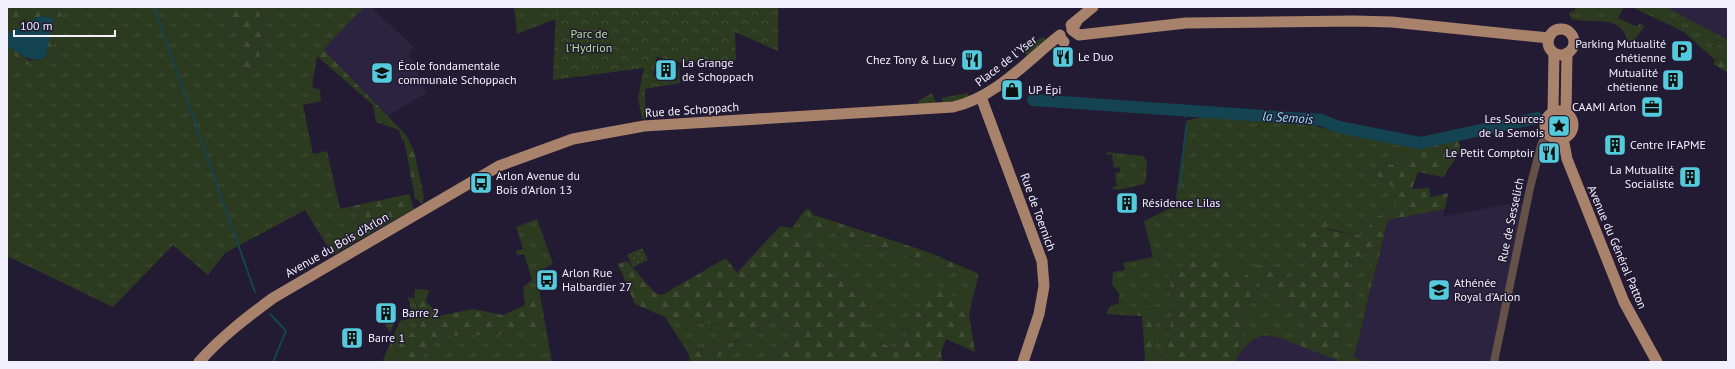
<svg xmlns="http://www.w3.org/2000/svg" width="1735" height="369" font-family="'PT Sans',sans-serif">
	<style>
		.built { fill: #2c2340 }
		.grass { fill: url(#grass-tufts) }
		.forest { fill: url(#forest-firs) }
		.park { fill: url(#park-crowns); fill-rule: evenodd }
		.garden { fill: url(#garden-dots) }
		.water { fill: #144451 }
		.lines { fill: none; stroke-linecap: round; stroke-linejoin: round }
		.stream { stroke: #144451; stroke-width: 2 }
		.river { stroke: #144451; stroke-width: 12 }
		.minor { stroke: #645147; stroke-width: 8 }
		.major { stroke: #a9826c; stroke-width: 11 }
		.labels { text-anchor: middle; stroke-width: 3; stroke-linejoin: round; paint-order: stroke }
		.park-label { font-size: 12px; fill: #b9dd98; stroke: #221b33 }
		.poi-label { font-size: 12px; fill: #f3f0fd; stroke: #221b33; text-anchor: start }
		.street-label { font-size: 12px; fill: #f3f0fd; stroke: #221b33 }
		.water-label { font-size: 13px; font-style: italic; fill: #98e2f8; stroke: #221b33 }
	</style>
	<defs>
		<pattern id="grass-tufts" width="24" height="20" patternUnits="userSpaceOnUse"><rect width="24" height="20" fill="#2c3b1f"/><path d="M3 7l-1-3M5 7V3M7 7l1-3M15 17l-1-3M17 17v-4M19 17l1-3" fill="none" stroke="#414e35"/></pattern>
		<pattern id="forest-firs" width="22" height="20" patternUnits="userSpaceOnUse"><rect width="22" height="20" fill="#2c3b1f"/><path d="M5 1l3.5 6h-7zM16 11l3.5 6h-7z" fill="#414e35"/></pattern>
		<pattern id="park-crowns" width="20" height="18" patternUnits="userSpaceOnUse"><rect width="20" height="18" fill="#2c3b1f"/><path d="M2 6a3 3 0 1 1 6 0M12 15a3 3 0 1 1 6 0" fill="none" stroke="#414e35"/></pattern>
		<pattern id="garden-dots" width="8" height="8" patternUnits="userSpaceOnUse"><rect width="8" height="8" fill="#2c3b1f"/><path d="M2 2h.1M6 6h.1" fill="none" stroke="#414e35" stroke-width="1.8" stroke-linecap="round"/></pattern>
	</defs>
	<rect width="100%" height="100%" fill="#221b33"/>
	<g class="built">
		<polygon points="364,7 371,7 414,47 409,53 426,93 388,116 323,49"/>
		<polygon points="1666,7 1728,7 1728,40 1681,15"/>
		<polygon points="1517,202 1526,204 1494,362 1365,362 1354,357 1388,220 1445,209 1443,217"/>
		<polygon points="1268,335 1281,337 1342,362 1236,362 1246,344 1258,337"/>
	</g>
	<g class="grass">
		<polygon points="63,7 217,7 229,20 243,42 241,65 246,71 258,65 263,33 258,7 364,7 317,56 312,87 320,90 321,101 303,105 313,154 327,151 340,209 353,206 367,235 333,255 305,210 225,253 208,275 173,245 113,307 7,256 7,50 25,64 38,64 39,60 45,58 49,61"/>
		<polygon points="514,7 564,7 566,15 517,34"/>
		<path d="M1576,7H1624L1618,18L1637,27L1639,23L1645,26L1629,46C1623,12 1596,25 1571,19L1569,13L1575,10Z"/>
		<polygon points="1632,7 1666,7 1728,40 1728,48 1715,44 1712,46 1720,53 1715,60 1684,32"/>
		<polygon points="1044,37 1047,42 1028,57 1022,47"/>
		<polygon points="932,93 936,103 919,104 918,101"/>
		<polygon points="968,93 969,99 942,103 942,98"/>
		<path d="M1202,117L1312,125L1338,132L1430,146L1408,151L1400,165L1388,164L1374,173L1383,181L1399,190L1396,211L1375,217L1363,236L1328,229L1325,220L1306,257L1316,268L1293,284L1274,267L1262,284L1294,306L1308,318L1298,345C1268,332 1256,329 1237,358L1248,302L1260,285L1169,272L1173,308L1168,342L1167,362H1155L1154,308L1138,312V316L1106,314L1109,307L1119,303V294L1112,284L1113,272L1125,270L1123,263L1153,257L1144,221L1175,206L1186,121Z"/>
		<polygon points="1107,152 1143,156 1147,162 1146,180 1144,184 1118,190 1113,189 1112,187 1117,186 1115,173 1120,172 1120,167 1114,168 1112,154 1107,155"/>
		<polygon points="805,210 815,227 972,276 979,274 971,304 931,287 898,350 869,338 861,310 880,302 863,297 821,266 804,230 792,228"/>
		<polygon points="537,219 553,264 543,269 552,281 539,289 552,362 417,362 439,336 515,334 535,289 524,294 523,287 532,280 524,254 517,255 516,251 523,249 516,227"/>
		<polygon points="1374,248 1377,250 1366,295 1369,296 1354,357 1336,349 1355,294 1343,275 1350,261"/>
		<polygon points="408,297 414,298 417,308 422,313 421,325 401,341 392,362 382,362 400,321 413,318"/>
		<polygon points="773,314 801,334 784,345 776,362 712,362 740,340 688,353 665,317 763,332"/>
		<polygon points="396,319 390,333 384,322"/>
	</g>
	<g class="forest">
		<polygon points="7,7 63,7 49,61 45,58 54,19 42,16 32,20 7,35"/>
		<polygon points="217,7 258,7 263,33 258,65 246,71 241,65 243,42 229,20"/>
		<polygon points="1715,44 1728,48 1728,73 1713,64 1720,53 1712,46"/>
		<polygon points="7,45 29,60 39,60 38,64 25,64 7,50"/>
		<polygon points="323,49 406,135 414,151 424,197 422,204 415,198 404,140 402,140 399,130 376,122 373,105 317,56"/>
		<polygon points="1459,139 1460,152 1443,177 1418,172 1412,189 1429,188 1431,197 1448,193 1445,209 1388,220 1369,296 1366,295 1377,250 1374,248 1350,261 1343,275 1355,294 1336,349 1365,362 1342,362 1298,345 1308,318 1294,306 1262,284 1256,265 1274,267 1293,284 1316,268 1306,257 1302,244 1325,219 1328,230 1363,236 1375,217 1396,211 1398,190 1383,181 1374,173 1388,164 1400,165 1408,151"/>
		<polygon points="409,194 414,209 367,235 353,206"/>
		<polygon points="809,209 814,215 928,252 979,274 972,276 815,227 805,210"/>
		<polygon points="780,226 804,230 821,266 863,297 881,301 861,310 870,338 898,350 931,286 971,304 969,315 975,352 946,339 941,352 942,362 776,362 784,345 801,334 773,314 763,332 665,317 635,304 618,264 627,261 655,293 662,295 726,258 737,273"/>
		<polygon points="1201,258 1226,259 1260,285 1248,302 1236,362 1167,362 1168,342 1173,308 1169,272"/>
		<path d="M415,289L429,290L426,301L439,316L473,309L503,315L525,305L524,294L535,289L542,326L515,334L439,336L417,362H392L401,341L421,325L422,313C415,306 414,299 415,289Z"/>
		<polygon points="1154,308 1155,362 1144,362 1145,358 1142,316 1138,316 1138,312"/>
		<polygon points="741,340 712,362 691,362 688,353"/>
	</g>
	<path class="park" d="M556,7H778V51L735,32L736,60L679,63L680,83L645,89L646,119H642L638,98L644,68L553,80ZM657,57L679,62L677,81L653,76Z"/>
	<polygon class="garden" points="642,248 648,260 633,267 627,255"/>
	<path class="water" d="M42,16L54,19L45,58C30,64 19,53 7,45L8,34L32,20Z"/>
	<g class="lines">
		<g class="stream">
			<polyline points="154,7 255,292"/>
			<polyline points="1184,111 1185,117"/>
			<polyline points="1179,189 1187,124"/>
			<polyline points="270,314 286,331 273,362"/>
		</g>
		<polyline class="river" points="1033,100 1322,120 1339,127 1420,143 1537,118"/>
		<polyline class="minor" points="1494,362 1530,188 1541,145 1548,132"/>
		<g class="major">
			<polyline points="1077,21 1072,30 1079,35 1186,23 1354,21 1392,22 1549,38"/>
			<polyline points="1071,25 1093,7"/>
			<circle cx="1561" cy="42" r="13"/>
			<polyline points="981,97 1042,261 1044,286 1039,314 1023,362"/>
			<circle cx="1559" cy="125" r="14"/>
			<polyline points="1553,112 1554,53"/>
			<polyline points="1566,113 1567,53"/>
			<polyline points="1563,138 1567,159 1624,302 1657,362"/>
			<path d="M199,362C221,337 246,318 273,298L499,166L573,139L644,126L953,107C996,97 1027,61 1060,35L1061,39L1064,42"/>
		</g>
	</g>
	<defs>
		<g id="parking-square" transform="scale(1.15)"><rect x="-9" y="-9" width="18" height="18" rx="4" fill="#54cadc" stroke="#221b33"/><path d="M-3.5-5.5H1a3.5 3.5 0 0 1 0 7H-1V5.5H-3.5ZM-1-3.4V-.6H.8a1.4 1.4 0 0 0 0-2.8Z" fill="#111"/></g>
		<g id="restaurant-square" transform="scale(1.15)"><rect x="-9" y="-9" width="18" height="18" rx="4" fill="#54cadc" stroke="#221b33"/><path d="M-5-6h1v4h1v-4h1v4h1v-4h1v5L-1.5 .5V6h-2V.5L-5-1ZM5-6V6H3V1.5H1.5Q1.5-4 5-6Z" fill="#111"/></g>
		<g id="building-square" transform="scale(1.15)"><rect x="-9" y="-9" width="18" height="18" rx="4" fill="#54cadc" stroke="#221b33"/><path d="M-4-6H4V6H1V3H-1V6H-4ZM-2.5-4.3h1.7v1.8h-1.7ZM.8-4.3h1.7v1.8H.8ZM-2.5-1h1.7V.8h-1.7ZM.8-1h1.7V.8H.8Z" fill="#111"/></g>
		<g id="school-square" transform="scale(1.15)"><rect x="-9" y="-9" width="18" height="18" rx="4" fill="#54cadc" stroke="#221b33"/><path d="M0-5L7-2L0 1L-7-2ZM-4 1L0 2.5L4 1V4Q0 6-4 4Z" fill="#111"/></g>
		<g id="shop-square" transform="scale(1.15)"><rect x="-9" y="-9" width="18" height="18" rx="4" fill="#54cadc" stroke="#221b33"/><path d="M-5-2.5h2.3a2.7 3.5 0 0 1 5.4 0H5L5.5 6h-11ZM-1.5-2.5h3a1.5 2.3 0 0 0-3 0Z" fill="#111"/></g>
		<g id="office-square" transform="scale(1.15)"><rect x="-9" y="-9" width="18" height="18" rx="4" fill="#54cadc" stroke="#221b33"/><path d="M-6-3h4V-5.5h4V-3h4V5H-6ZM-1-4.5V-3h2v-1.5ZM-6 0V1H6V0Z" fill="#111"/></g>
		<g id="sight-square" transform="scale(1.15)"><rect x="-9" y="-9" width="18" height="18" rx="4" fill="#54cadc" stroke="#221b33"/><path d="M0-6L1.8-2.2L6-1.7L2.9 1.2L3.7 5.4L0 3.3L-3.7 5.4L-2.9 1.2L-6-1.7L-1.8-2.2Z" fill="#111"/></g>
		<g id="bus-square" transform="scale(1.15)"><rect x="-9" y="-9" width="18" height="18" rx="4" fill="#54cadc" stroke="#221b33"/><path d="M-5-6H5V4H4V6H2V4H-2V6H-4V4H-5ZM-3.5-4V0h7V-4ZM-3.5 1.2v1.5H-2V1.2ZM2 1.2v1.5H3.5V1.2Z" fill="#111"/></g>
	</defs>
	<g fill-rule="evenodd">
		<use href="#parking-square" x="1682" y="51"/>
		<use href="#restaurant-square" x="1063" y="57"/>
		<use href="#restaurant-square" x="972" y="60"/>
		<use href="#building-square" x="666" y="70"/>
		<use href="#school-square" x="382" y="73"/>
		<use href="#building-square" x="1673" y="80"/>
		<use href="#shop-square" x="1012" y="90"/>
		<use href="#office-square" x="1652" y="107"/>
		<use href="#sight-square" x="1559" y="126"/>
		<use href="#building-square" x="1615" y="145"/>
		<use href="#restaurant-square" x="1549" y="153"/>
		<use href="#building-square" x="1690" y="177"/>
		<use href="#bus-square" x="481" y="183"/>
		<use href="#building-square" x="1127" y="203"/>
		<use href="#bus-square" x="547" y="280"/>
		<use href="#school-square" x="1439" y="290"/>
		<use href="#building-square" x="386" y="313"/>
		<use href="#building-square" x="352" y="338"/>
	</g>
	<g class="labels">
		<g class="park-label">
			<text x="589" y="38">Parc de<tspan x="589" dy="14">l'Hydrion</tspan></text>
		</g>
		<g class="poi-label">
			<text x="1666" y="48" text-anchor="end">Parking Mutualité<tspan x="1666" dy="14">chétienne</tspan></text>
			<text x="1078" y="61">Le Duo</text>
			<text x="956" y="64" text-anchor="end">Chez Tony &amp; Lucy</text>
			<text x="682" y="67">La Grange<tspan x="682" dy="14">de Schoppach</tspan></text>
			<text x="398" y="70">École fondamentale<tspan x="398" dy="14">communale Schoppach</tspan></text>
			<text x="1658" y="77" text-anchor="end">Mutualité<tspan x="1658" dy="14">chétienne</tspan></text>
			<text x="1028" y="94">UP Épi</text>
			<text x="1636" y="111" text-anchor="end">CAAMI Arlon</text>
			<text x="1544" y="123" text-anchor="end">Les Sources<tspan x="1544" dy="14">de la Semois</tspan></text>
			<text x="1630" y="149">Centre IFAPME</text>
			<text x="1534" y="157" text-anchor="end">Le Petit Comptoir</text>
			<text x="1674" y="174" text-anchor="end">La Mutualité<tspan x="1674" dy="14">Socialiste</tspan></text>
			<text x="496" y="180">Arlon Avenue du<tspan x="496" dy="14">Bois d'Arlon 13</tspan></text>
			<text x="1142" y="207">Résidence Lilas</text>
			<text x="562" y="277">Arlon Rue<tspan x="562" dy="14">Halbardier 27</tspan></text>
			<text x="1454" y="287">Athénée<tspan x="1454" dy="14">Royal d'Arlon</tspan></text>
			<text x="402" y="317">Barre 2</text>
			<text x="368" y="342">Barre 1</text>
		</g>
		<g class="street-label">
			<text transform="translate(1006 61) rotate(-38)" y="4">Place de l'Yser</text>
			<text transform="translate(692 110) rotate(-4)" y="4">Rue de Schoppach</text>
			<text transform="translate(1038 212) rotate(70)" y="4">Rue de Toernich</text>
			<text transform="translate(1511 220) rotate(-78)" y="4">Rue de Sesselich</text>
			<text transform="translate(337 245) rotate(-30)" y="4">Avenue du Bois d'Arlon</text>
			<text transform="translate(1617 247) rotate(67)" y="4">Avenue du Général Patton</text>
		</g>
		<g class="water-label">
			<text transform="translate(1288 117) rotate(4)" y="5">la Semois</text>
		</g>
	</g>
	<rect width="1735" height="369" fill="none" stroke="#f3f0fd" stroke-width="16"/>
	<path d="M14 30v6h101v-6" fill="none" stroke="#f3f0fd" stroke-width="2"/>
	<text x="20" y="30" font-size="12" fill="#f3f0fd" stroke="#221b33" stroke-width="3" paint-order="stroke">100 m</text>
</svg>
